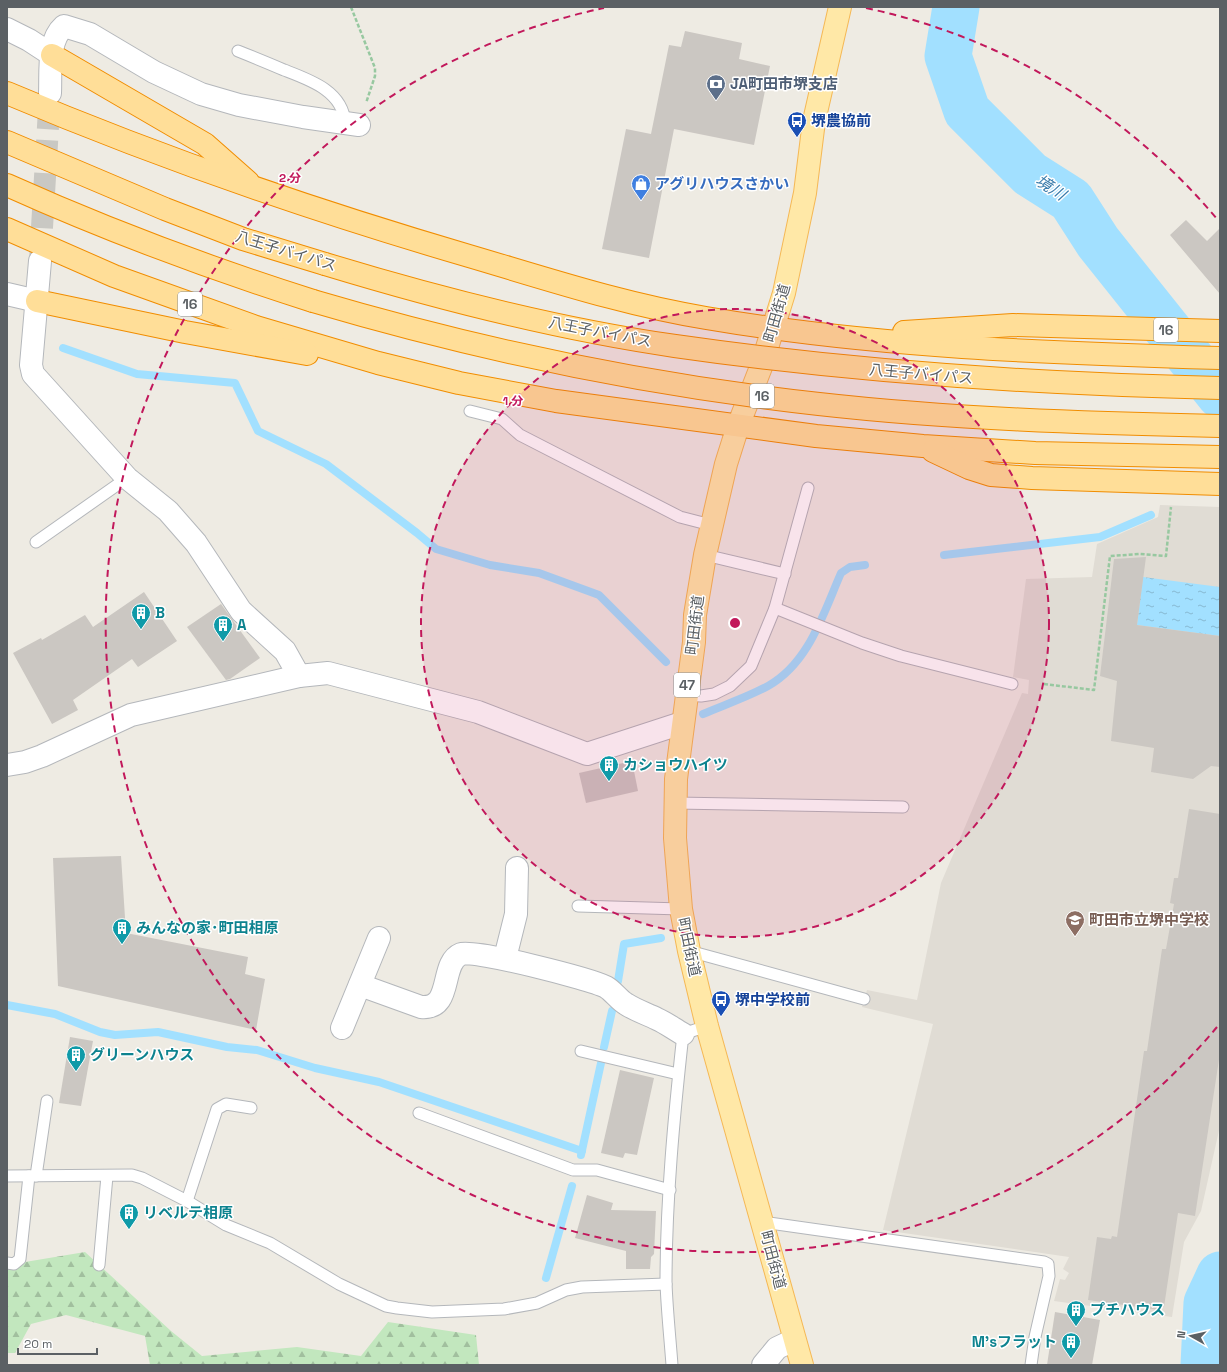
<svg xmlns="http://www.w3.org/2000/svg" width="1227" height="1372" font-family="'Space Grotesk','Noto Sans JP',sans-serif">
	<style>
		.education { fill: #e0dcd4 }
		.forest { fill: url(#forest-firs) }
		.water { fill: url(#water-ripples) }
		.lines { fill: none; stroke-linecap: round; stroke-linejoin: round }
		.stream { stroke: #a2e0ff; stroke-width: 8 }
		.river { stroke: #a2e0ff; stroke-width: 47 }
		.building { fill: #cbc7c2 }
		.minor-tunnel { stroke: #c9c8c3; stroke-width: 22; stroke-dasharray: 22 11; stroke-linecap: butt }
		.service-casing { stroke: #b4b7bb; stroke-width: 13 }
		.minor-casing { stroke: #b4b7bb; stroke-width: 24 }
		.primary-casing { stroke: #f5b855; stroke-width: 24 }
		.trunk-casing { stroke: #f18d00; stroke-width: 24 }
		.path { stroke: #97c8a0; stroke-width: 2.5; stroke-dasharray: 4 2; stroke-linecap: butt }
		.service { stroke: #fff; stroke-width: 11 }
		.minor { stroke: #fff; stroke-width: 22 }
		.primary { stroke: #ffe8a7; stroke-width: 22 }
		.trunk { stroke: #ffde98; stroke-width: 22 }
		.trunk-bridge-casing { stroke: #f18d00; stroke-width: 24; stroke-linecap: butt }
		.trunk-bridge { stroke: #ffde98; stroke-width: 22 }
		.ring { fill: none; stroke: #c2185b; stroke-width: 2; stroke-dasharray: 7 5 }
		.labels { text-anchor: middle; stroke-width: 3; stroke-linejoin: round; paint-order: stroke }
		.shield { fill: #fff; stroke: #8c9092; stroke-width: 1 }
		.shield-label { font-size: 14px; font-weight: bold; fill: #5b6064 }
		.service-label { font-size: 15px; font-weight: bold; fill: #4e5e75; stroke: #fff; text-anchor: start }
		.transit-label { font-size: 15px; font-weight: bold; fill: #164399; stroke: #fff; text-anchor: start }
		.shop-label { font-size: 15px; font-weight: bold; fill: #366cbe; stroke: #fff; text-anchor: start }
		.street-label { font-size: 15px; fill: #5b6064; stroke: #fff }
		.culture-label { font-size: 15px; font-weight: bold; fill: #0d838f; stroke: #fff; text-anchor: start }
		.education-label { font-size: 15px; font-weight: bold; fill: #785e54; stroke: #fff; text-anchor: start }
		.water-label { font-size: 16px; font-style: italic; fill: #3a7cab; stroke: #fff }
		.centre { fill: #c2185b; stroke: #fff; stroke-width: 2 }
		.ring-label { font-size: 12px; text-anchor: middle; font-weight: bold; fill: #c2185b; stroke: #fff; stroke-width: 3; stroke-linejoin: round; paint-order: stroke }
	</style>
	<defs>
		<pattern id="forest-firs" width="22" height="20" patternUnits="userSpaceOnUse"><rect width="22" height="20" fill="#c2e7be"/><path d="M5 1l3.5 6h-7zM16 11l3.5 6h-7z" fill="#a1bf9e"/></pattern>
		<pattern id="water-ripples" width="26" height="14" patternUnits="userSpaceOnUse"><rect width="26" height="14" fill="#a2e0ff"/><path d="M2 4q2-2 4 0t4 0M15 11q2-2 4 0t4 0" fill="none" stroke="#87b9d2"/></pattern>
	</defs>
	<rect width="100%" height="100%" fill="#eeebe3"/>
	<polygon class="education" points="1160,505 1220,507 1220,1126 1201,1211 1184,1242 1172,1317 1054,1301 1060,1279 1065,1280 1069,1273 1063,1269 1069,1257 883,1230 933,1024 862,1007 867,990 917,1000 941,883 1022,693 1028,694 1029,680 1013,677 1026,579 1092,577 1097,544 1158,517"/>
	<polygon class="forest" points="85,1252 171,1331 202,1356 297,1347 361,1356 388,1322 476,1335 479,1365 150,1365 145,1336 66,1315 31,1324 15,1353 7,1353 7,1265"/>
	<polygon class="water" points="1143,577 1220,587 1220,636 1137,625"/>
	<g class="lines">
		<g class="stream">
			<polyline points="63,348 137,374 235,383 258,431 326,464 417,533 436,549 490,565 539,573 599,595 666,662"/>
			<polyline points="944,555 1100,537 1151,515"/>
			<path d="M703,714C724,705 748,697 768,686C809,663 823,614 841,573L850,567L865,565"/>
			<polyline points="618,981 624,944 661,938"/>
			<polyline points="7,1005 55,1014 100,1032 115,1035 158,1032 227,1047 257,1050 315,1068 379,1082 582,1151"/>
			<polyline points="604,1047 612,1011"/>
			<polyline points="581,1155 601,1063"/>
			<polyline points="546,1278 572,1186"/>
		</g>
		<g class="river">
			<polyline points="956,7 948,56 967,111 1030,174 1071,200 1098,242 1220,395"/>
			<polyline points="1204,1365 1207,1303 1220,1275"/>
		</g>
	</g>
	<g class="building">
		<polygon points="685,31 742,43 739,59 770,66 754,145 674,129 649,258 602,249 626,129 651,134 669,45 681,47"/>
		<polygon points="1186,220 1207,241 1220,228 1220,294 1170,235"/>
		<polygon points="1146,557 1137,625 1220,636 1220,767 1211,766 1193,779 1151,772 1154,748 1111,741 1117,681 1100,676 1114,559"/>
		<polygon points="144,592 177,641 138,667 132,659 73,700 78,710 52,724 13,653 41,638 42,640 85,615 93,627"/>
		<polygon points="221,604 260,658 230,679 226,680 187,627"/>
		<polygon points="632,761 638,791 586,803 579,773"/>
		<polygon points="1189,809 1220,814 1220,1053 1195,1216 1178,1213 1164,1307 1160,1306 1160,1310 1088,1300 1097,1237 1111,1239 1112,1236 1117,1237 1144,1051 1147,1051 1162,949 1166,949 1174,904 1170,903 1174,878 1178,878"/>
		<polygon points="121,856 126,933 248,957 245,974 265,979 256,1030 58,986 53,858"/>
		<polygon points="70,1037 93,1041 81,1106 59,1103"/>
		<polygon points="620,1070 654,1078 637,1155 625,1153 623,1158 601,1153"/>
		<polygon points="587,1195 613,1203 611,1210 656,1211 654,1254 651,1257 650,1269 626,1269 626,1251 575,1238"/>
		<polygon points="1055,1312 1100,1320 1092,1365 1047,1365"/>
	</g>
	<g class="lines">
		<polyline class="minor-tunnel" points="40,261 50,93"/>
		<g class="service-casing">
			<g id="service">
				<path d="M238,51C253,57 268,63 284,70C310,80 343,91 345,123"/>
				<polyline points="470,411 502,419 520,435 680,517 711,525"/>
				<polyline points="36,542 127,478"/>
				<polyline points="705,555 785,574"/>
				<polyline points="775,608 862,643 901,656 1012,684"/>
				<polyline points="685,695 701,696 714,694 730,686 751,666 775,608 808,488"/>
				<polyline points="675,803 903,807"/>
				<polyline points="578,906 681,909"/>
				<polyline points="689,951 864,999"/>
				<polyline points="581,1051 678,1074"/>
				<polyline points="419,1113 573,1170 597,1170 670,1190"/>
				<polyline points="7,1176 132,1175 142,1178 187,1201 226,1225 270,1243 339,1284 386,1306 397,1308 432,1312 504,1309 537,1303 566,1290 582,1287 666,1284"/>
				<polyline points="36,1176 47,1101"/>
				<polyline points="187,1201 217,1109 226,1104 251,1108"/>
				<polyline points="762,1222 1044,1262 1048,1264 1049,1276 1035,1337 1031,1365"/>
				<polyline points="7,1263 14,1264 20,1259 29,1176"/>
				<polyline points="99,1265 107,1176"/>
				<path d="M672,1365C670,1338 667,1310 666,1283C666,1200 674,1116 683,1034L707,1026"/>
			</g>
		</g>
		<g class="minor-casing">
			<g id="minor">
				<polyline points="7,29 29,40 52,55"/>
				<path d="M50,93C51,72 47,41 64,26L90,34L154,72L201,94L239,105L303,117L359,125"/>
				<polyline points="40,261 31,365 33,374 127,478 168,511 196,543 241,611 285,651 299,676"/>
				<polyline points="7,294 37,301"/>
				<polyline points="7,765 25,762 42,756 131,715 299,676 328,673 478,712 587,754 682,723"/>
				<polyline points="505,958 516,914 517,868"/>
				<path d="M360,985L421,1007C454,1010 439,963 461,954C474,949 590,979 606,987C613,991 619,1000 626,1004C635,1010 647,1014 657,1019C666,1023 674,1029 683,1034"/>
				<polyline points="342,1028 379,938"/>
				<polyline points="763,1365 777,1348 794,1340"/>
			</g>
		</g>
		<g class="primary-casing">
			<polyline id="primary" points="802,1365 707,1026 689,951 681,909 675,838 676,779 694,642 695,615 705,555 726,464 738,426 761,367 784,293 805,193 814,121 840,7"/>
		</g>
		<g class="trunk-casing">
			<g id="trunk">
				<polyline points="52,55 205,144 248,182"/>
				<path d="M7,93C158,157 312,210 469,256C547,279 626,305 706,318C876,347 1048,353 1220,358"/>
				<polyline points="7,142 165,209 243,239 325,264"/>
				<path d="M7,185C107,230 209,268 313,301"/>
				<polyline points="7,229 114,276 256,327 378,363 459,383 556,401 816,436 923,446 1035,453 1220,457"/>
				<polyline points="37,301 185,332 307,354"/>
				<polyline points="904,332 1013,325 1220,331"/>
				<polyline points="933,451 969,468 991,475 1032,478 1220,484"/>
			</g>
		</g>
		<g class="path">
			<polyline points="351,7 375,68 375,76 366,103"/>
			<polyline points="1044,684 1094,690 1110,556 1140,554 1166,556 1171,507"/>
		</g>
		<use href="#service" class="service"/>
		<use href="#minor" class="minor"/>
		<use href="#primary" class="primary"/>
		<use href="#trunk" class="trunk"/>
		<g class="trunk-bridge-casing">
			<g id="trunk-bridge">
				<path d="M325,264C440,299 557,329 675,346C856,372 1037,384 1220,388"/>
				<path d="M313,301C479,350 647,385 819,404C952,419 1086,423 1220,426"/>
			</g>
		</g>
		<use href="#trunk-bridge" class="trunk-bridge"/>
	</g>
	<circle cx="735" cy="623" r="314" fill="#c2185b" fill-opacity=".12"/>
	<g class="ring">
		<circle cx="735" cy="623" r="314"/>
		<path d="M1217 1027A629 629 0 1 1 604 8M866 8A629 629 0 0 1 1217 219"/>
	</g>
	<defs>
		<g id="bank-pin" transform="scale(1)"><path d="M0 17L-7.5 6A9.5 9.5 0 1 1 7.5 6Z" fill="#5c6f8a" stroke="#fff"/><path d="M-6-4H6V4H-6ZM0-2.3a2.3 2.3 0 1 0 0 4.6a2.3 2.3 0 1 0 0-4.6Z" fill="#fff"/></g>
		<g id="bus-pin" transform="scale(1)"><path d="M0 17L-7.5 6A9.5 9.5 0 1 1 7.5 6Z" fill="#1a4fb4" stroke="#fff"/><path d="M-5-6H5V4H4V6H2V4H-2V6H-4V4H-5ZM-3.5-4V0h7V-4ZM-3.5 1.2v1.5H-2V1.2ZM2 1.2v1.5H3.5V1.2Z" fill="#fff"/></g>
		<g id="shop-pin" transform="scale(1)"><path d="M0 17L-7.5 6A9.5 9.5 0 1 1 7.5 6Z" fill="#3f7fe0" stroke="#fff"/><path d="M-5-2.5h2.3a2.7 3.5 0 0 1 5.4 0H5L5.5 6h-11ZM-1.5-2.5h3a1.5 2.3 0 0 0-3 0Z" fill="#fff"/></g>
		<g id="building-pin" transform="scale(1)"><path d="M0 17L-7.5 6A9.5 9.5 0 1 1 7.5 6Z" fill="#0f9aa8" stroke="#fff"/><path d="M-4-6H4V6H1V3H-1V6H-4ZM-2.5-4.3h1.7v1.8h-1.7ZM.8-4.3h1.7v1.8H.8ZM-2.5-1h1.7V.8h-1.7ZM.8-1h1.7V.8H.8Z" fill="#fff"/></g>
		<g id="school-pin" transform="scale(1)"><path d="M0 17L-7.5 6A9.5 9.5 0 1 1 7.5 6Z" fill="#8d6e63" stroke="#fff"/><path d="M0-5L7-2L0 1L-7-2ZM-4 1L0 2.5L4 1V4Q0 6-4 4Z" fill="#fff"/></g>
	</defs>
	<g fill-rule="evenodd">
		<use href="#bank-pin" x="716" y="84"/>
		<use href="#bus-pin" x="797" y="121"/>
		<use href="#shop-pin" x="641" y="184"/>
		<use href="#building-pin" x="141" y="613"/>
		<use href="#building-pin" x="223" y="625"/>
		<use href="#building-pin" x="609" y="765"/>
		<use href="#school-pin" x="1075" y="920"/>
		<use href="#building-pin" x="122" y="928"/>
		<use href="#bus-pin" x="721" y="1000"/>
		<use href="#building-pin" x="76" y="1055"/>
		<use href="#building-pin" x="129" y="1213"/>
		<use href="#building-pin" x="1076" y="1310"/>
		<use href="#building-pin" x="1071" y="1342"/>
	</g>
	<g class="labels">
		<g class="shield">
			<rect x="178" y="292" width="24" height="24" rx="3"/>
			<rect x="1154" y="318" width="24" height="24" rx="3"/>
			<rect x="750" y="384" width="24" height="24" rx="3"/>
			<rect x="674" y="673" width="26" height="24" rx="3"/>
		</g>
		<g class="shield-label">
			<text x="190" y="309">16</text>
			<text x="1166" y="335">16</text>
			<text x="762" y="401">16</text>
			<text x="687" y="690">47</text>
		</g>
		<g class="service-label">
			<text x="730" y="89">JA町田市堺支店</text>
		</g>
		<g class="transit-label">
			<text x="811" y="126">堺農協前</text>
			<text x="735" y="1005">堺中学校前</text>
		</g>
		<g class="shop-label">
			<text x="655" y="189">アグリハウスさかい</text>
		</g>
		<g class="street-label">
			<text transform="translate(286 251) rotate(17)" y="5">八王子バイパス</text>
			<text transform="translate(777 313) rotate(-74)" y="5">町田街道</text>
			<text transform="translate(600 332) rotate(11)" y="5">八王子バイパス</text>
			<text transform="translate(921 374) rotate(5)" y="5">八王子バイパス</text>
			<text transform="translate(695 625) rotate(-83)" y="5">町田街道</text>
			<text transform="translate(689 947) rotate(78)" y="5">町田街道</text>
			<text transform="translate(773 1260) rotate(75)" y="5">町田街道</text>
		</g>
		<g class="culture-label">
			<text x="155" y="618">B</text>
			<text x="237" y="630">A</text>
			<text x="623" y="770">カショウハイツ</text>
			<text x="136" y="933">みんなの家･町田相原</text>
			<text x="90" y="1060">グリーンハウス</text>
			<text x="143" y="1218">リベルテ相原</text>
			<text x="1090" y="1315">プチハウス</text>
			<text x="1057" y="1347" text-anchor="end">M'sフラット</text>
		</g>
		<g class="education-label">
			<text x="1089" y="925">町田市立堺中学校</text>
		</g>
		<g class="water-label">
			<text transform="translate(1051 187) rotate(33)" y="6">境川</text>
		</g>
	</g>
	<circle cx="735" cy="623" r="6" class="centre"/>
	<g class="ring-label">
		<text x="290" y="182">2 分</text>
		<text x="513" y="405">1 分</text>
	</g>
	<rect width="1227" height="1372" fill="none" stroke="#5b6064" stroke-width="16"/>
	<g transform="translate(1191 1336) rotate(278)" stroke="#ffffff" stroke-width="3" paint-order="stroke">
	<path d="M0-3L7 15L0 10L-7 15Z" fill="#5b6064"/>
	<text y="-6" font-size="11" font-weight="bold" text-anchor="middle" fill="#5b6064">N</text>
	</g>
	<path d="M18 1348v6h79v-6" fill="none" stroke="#5b6064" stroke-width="2"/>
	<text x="24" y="1348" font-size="12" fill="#5b6064" stroke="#ffffff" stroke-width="3" paint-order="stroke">20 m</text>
</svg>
